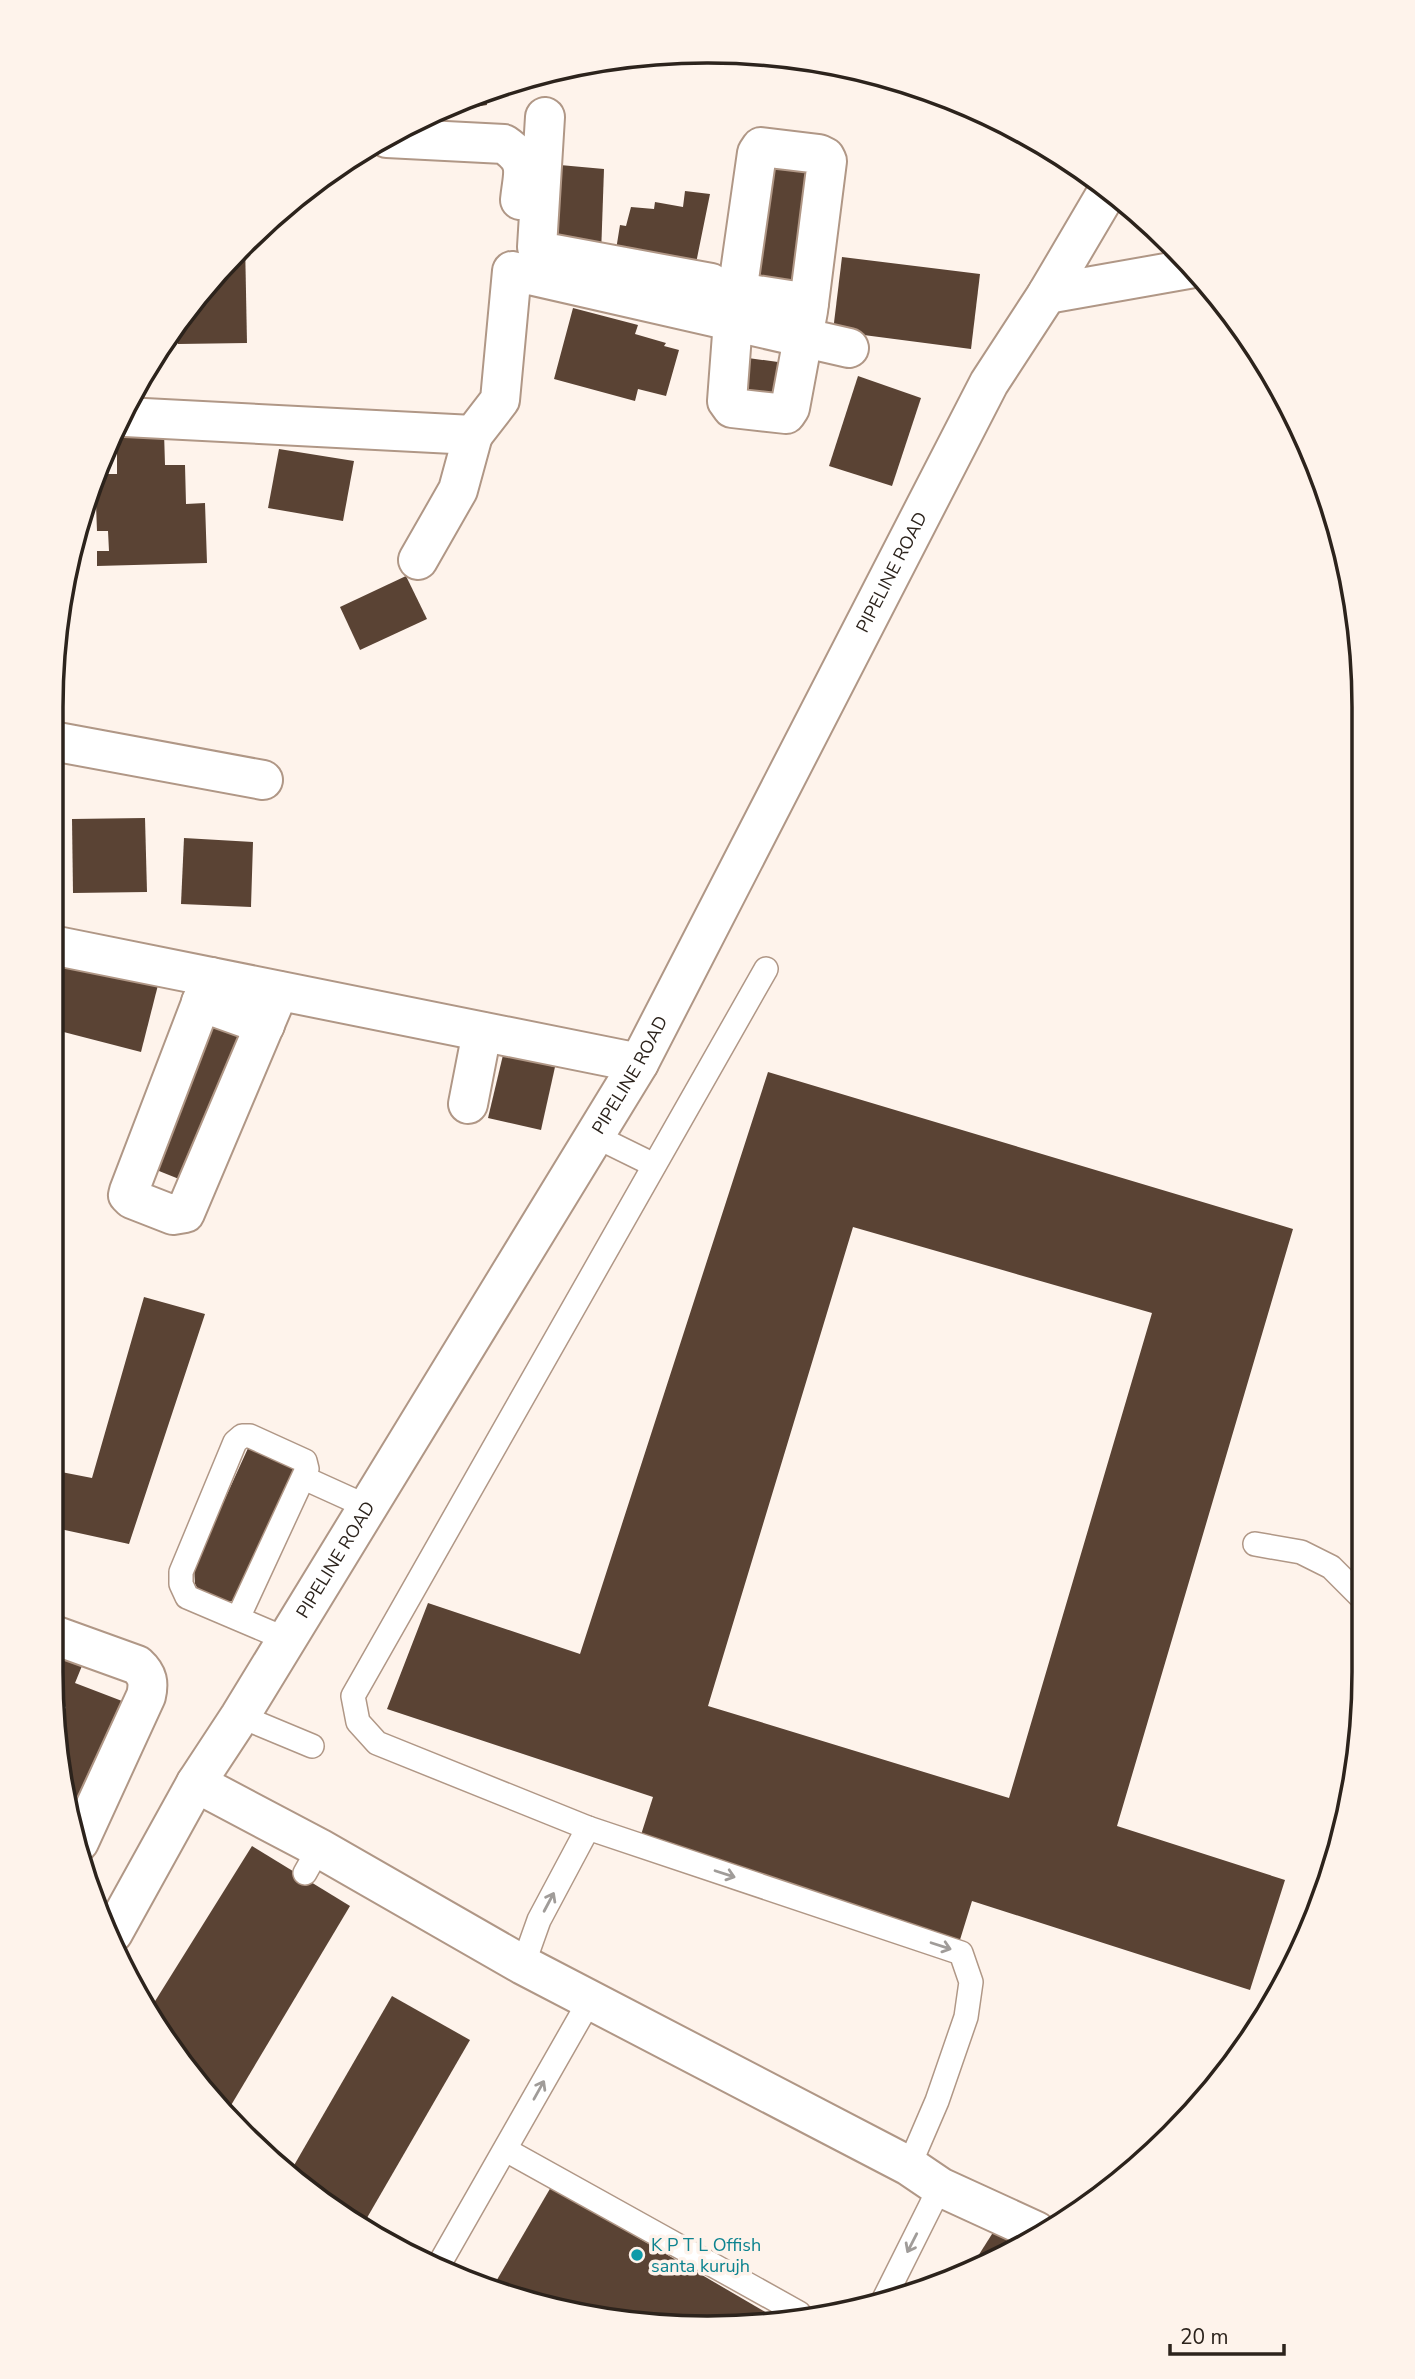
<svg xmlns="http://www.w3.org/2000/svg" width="1415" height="2379" font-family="'Nunito Sans',sans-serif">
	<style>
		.building { fill: #5a4334; fill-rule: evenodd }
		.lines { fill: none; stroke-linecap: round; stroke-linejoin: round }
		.service-casing { stroke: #b09786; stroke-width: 26 }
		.minor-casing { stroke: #b09786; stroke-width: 42 }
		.tertiary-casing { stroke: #b09786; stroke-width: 42 }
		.service { stroke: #fff; stroke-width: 23 }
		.minor { stroke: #fff; stroke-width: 38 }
		.tertiary { stroke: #fff; stroke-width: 38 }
		.oneway { stroke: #a09c99 }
		.culture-dot { fill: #0f9aa8; stroke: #fef3eb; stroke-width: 2.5 }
		.labels { text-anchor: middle; stroke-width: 7; stroke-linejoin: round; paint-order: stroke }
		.street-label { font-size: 18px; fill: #2c231c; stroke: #fef3eb }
		.culture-label { font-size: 18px; fill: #0d838f; stroke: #fef3eb; text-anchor: start }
		.rim { fill: none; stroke: #2c231c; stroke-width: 3.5 }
	</style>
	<rect width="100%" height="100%" fill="#fef3eb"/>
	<g class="building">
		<polygon points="485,92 487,105 432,114 457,101"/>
		<polygon points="766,152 821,159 804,298 748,291"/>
		<polygon points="549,164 604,169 601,255 547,249"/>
		<polygon points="685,191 710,194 694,273 615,256 620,225 626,226 631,207 654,209 655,202 683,207"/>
		<polygon points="245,241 247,343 178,344 177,323"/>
		<polygon points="842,257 980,274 971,349 833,331"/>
		<polygon points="573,308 638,325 635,334 666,343 664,346 679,350 666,396 638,389 635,401 554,379"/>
		<polygon points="741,357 785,363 779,401 736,395"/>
		<polygon points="858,376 921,398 892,486 829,466"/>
		<polygon points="164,432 165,465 185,465 186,504 205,503 207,563 97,566 97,551 109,551 108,531 97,531 95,477 96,474 117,474 117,433"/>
		<polygon points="279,449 354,461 343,521 268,508"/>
		<polygon points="406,576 427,619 360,650 340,607"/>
		<polygon points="145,818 147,892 73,893 72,819"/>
		<polygon points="184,838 253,842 251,907 181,904"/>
		<polygon points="56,959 158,985 141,1052 52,1029 52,974"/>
		<polygon points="209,1012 242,1027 189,1183 149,1167"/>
		<polygon points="503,1055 555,1067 541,1130 488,1118"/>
		<path d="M768,1072L1293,1229L1117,1826L1285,1880L1250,1990L972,1901L959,1943L640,1838L653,1797L387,1709L428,1603L580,1654ZM853,1227L1152,1313L1009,1798L708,1706Z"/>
		<polygon points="144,1297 205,1314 129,1544 51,1527 51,1470 92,1478"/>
		<polygon points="249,1446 299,1471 235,1600 219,1605 202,1596 195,1584 194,1567"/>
		<polygon points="51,1643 86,1656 75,1683 122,1701 75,1820 59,1725 66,1707 56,1703 51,1672"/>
		<polygon points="252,1846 350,1906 227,2112 186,2071 152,2006"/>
		<polygon points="392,1996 470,2040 364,2223 308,2193 289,2174"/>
		<polygon points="551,2187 774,2317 707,2328 497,2294 491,2290"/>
		<polygon points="999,2223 1022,2238 973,2264"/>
	</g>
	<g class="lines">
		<g class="service-casing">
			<g id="service">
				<polyline points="595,1136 654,1165"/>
				<polyline points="304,1478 368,1507"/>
				<polyline points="1255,1544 1301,1552 1331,1567 1363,1599"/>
				<polyline points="238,1618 307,1469 305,1461 250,1436 242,1436 235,1442 181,1572 181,1584 187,1597 286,1639"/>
				<polyline points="240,1716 312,1746"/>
				<polyline points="588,1828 377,1743 358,1722 353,1696 766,969"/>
				<polyline points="305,1873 319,1848"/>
				<polyline points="523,1965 539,1920 588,1828 961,1953 971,1982 966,2017 937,2101 909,2166"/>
				<polyline points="506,2150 799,2313"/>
				<polyline points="440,2263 590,2000"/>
				<polyline points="884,2299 940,2187"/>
			</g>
		</g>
		<g class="minor-casing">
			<g id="minor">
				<polyline points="545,117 537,247 538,251 711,283"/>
				<path d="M387,138L504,144C530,162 523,171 520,200"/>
				<polygon points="761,147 819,154 825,157 827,161 808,311 790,408 786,414 732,408 727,401 733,321 757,153"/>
				<polyline points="737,292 809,303"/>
				<polyline points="1047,294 1194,268"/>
				<polyline points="125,417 473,435 500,400 512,271 849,348"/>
				<polyline points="418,560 458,490 473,435"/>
				<polyline points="52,741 263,780"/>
				<polyline points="52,945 639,1063"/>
				<polyline points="211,977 129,1191 128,1195 132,1199 173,1215 185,1213 279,991"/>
				<polyline points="201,1002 265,1025"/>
				<polyline points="468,1104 482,1032"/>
				<path d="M51,1634L137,1665C148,1675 149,1683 146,1696L79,1842"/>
				<polyline points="113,1933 196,1783"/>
			</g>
		</g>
		<g class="tertiary-casing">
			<g id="tertiary">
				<path id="s1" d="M1036,2231L940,2187L909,2166L523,1965L319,1848L196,1783L240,1716L639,1063L989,383L1047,294L1107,192"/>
			</g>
		</g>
		<use href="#service" class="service"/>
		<use href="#minor" class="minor"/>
		<use href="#tertiary" class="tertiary"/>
	</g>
	<defs><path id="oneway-shaft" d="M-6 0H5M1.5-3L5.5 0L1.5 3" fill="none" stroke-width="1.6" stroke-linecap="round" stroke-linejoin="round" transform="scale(1.75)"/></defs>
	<g class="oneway">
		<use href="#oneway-shaft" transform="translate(725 1874) rotate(18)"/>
		<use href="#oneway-shaft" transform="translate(549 1902) rotate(-62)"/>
		<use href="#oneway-shaft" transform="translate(941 1946) rotate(18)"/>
		<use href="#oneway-shaft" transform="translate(539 2090) rotate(-61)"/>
		<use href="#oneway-shaft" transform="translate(912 2243) rotate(117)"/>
	</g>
	<circle class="culture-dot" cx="637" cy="2255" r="7"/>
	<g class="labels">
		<g class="street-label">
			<text dy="6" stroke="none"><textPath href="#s1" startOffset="2350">PIPELINE ROAD</textPath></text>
			<text dy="6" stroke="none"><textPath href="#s1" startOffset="1783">PIPELINE ROAD</textPath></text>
			<text dy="6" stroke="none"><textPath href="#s1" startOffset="1216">PIPELINE ROAD</textPath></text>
		</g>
		<g class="culture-label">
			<text x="651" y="2251">K P T L Offish<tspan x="651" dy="21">santa kurujh</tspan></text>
		</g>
	</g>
	<path d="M0 0H1415V2379H0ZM707 63H708A644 644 0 0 1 1352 707V1672A644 644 0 0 1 708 2316H707A644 644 0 0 1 63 1672V707A644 644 0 0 1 707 63Z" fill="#fef3eb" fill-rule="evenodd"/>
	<path class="rim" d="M707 63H708A644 644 0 0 1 1352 707V1672A644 644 0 0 1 708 2316H707A644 644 0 0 1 63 1672V707A644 644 0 0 1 707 63Z"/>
	<path d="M1170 2344v10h114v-10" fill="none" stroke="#2c231c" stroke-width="3.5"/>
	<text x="1180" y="2344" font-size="21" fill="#2c231c" stroke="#fef3eb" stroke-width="5" paint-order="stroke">20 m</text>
</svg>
